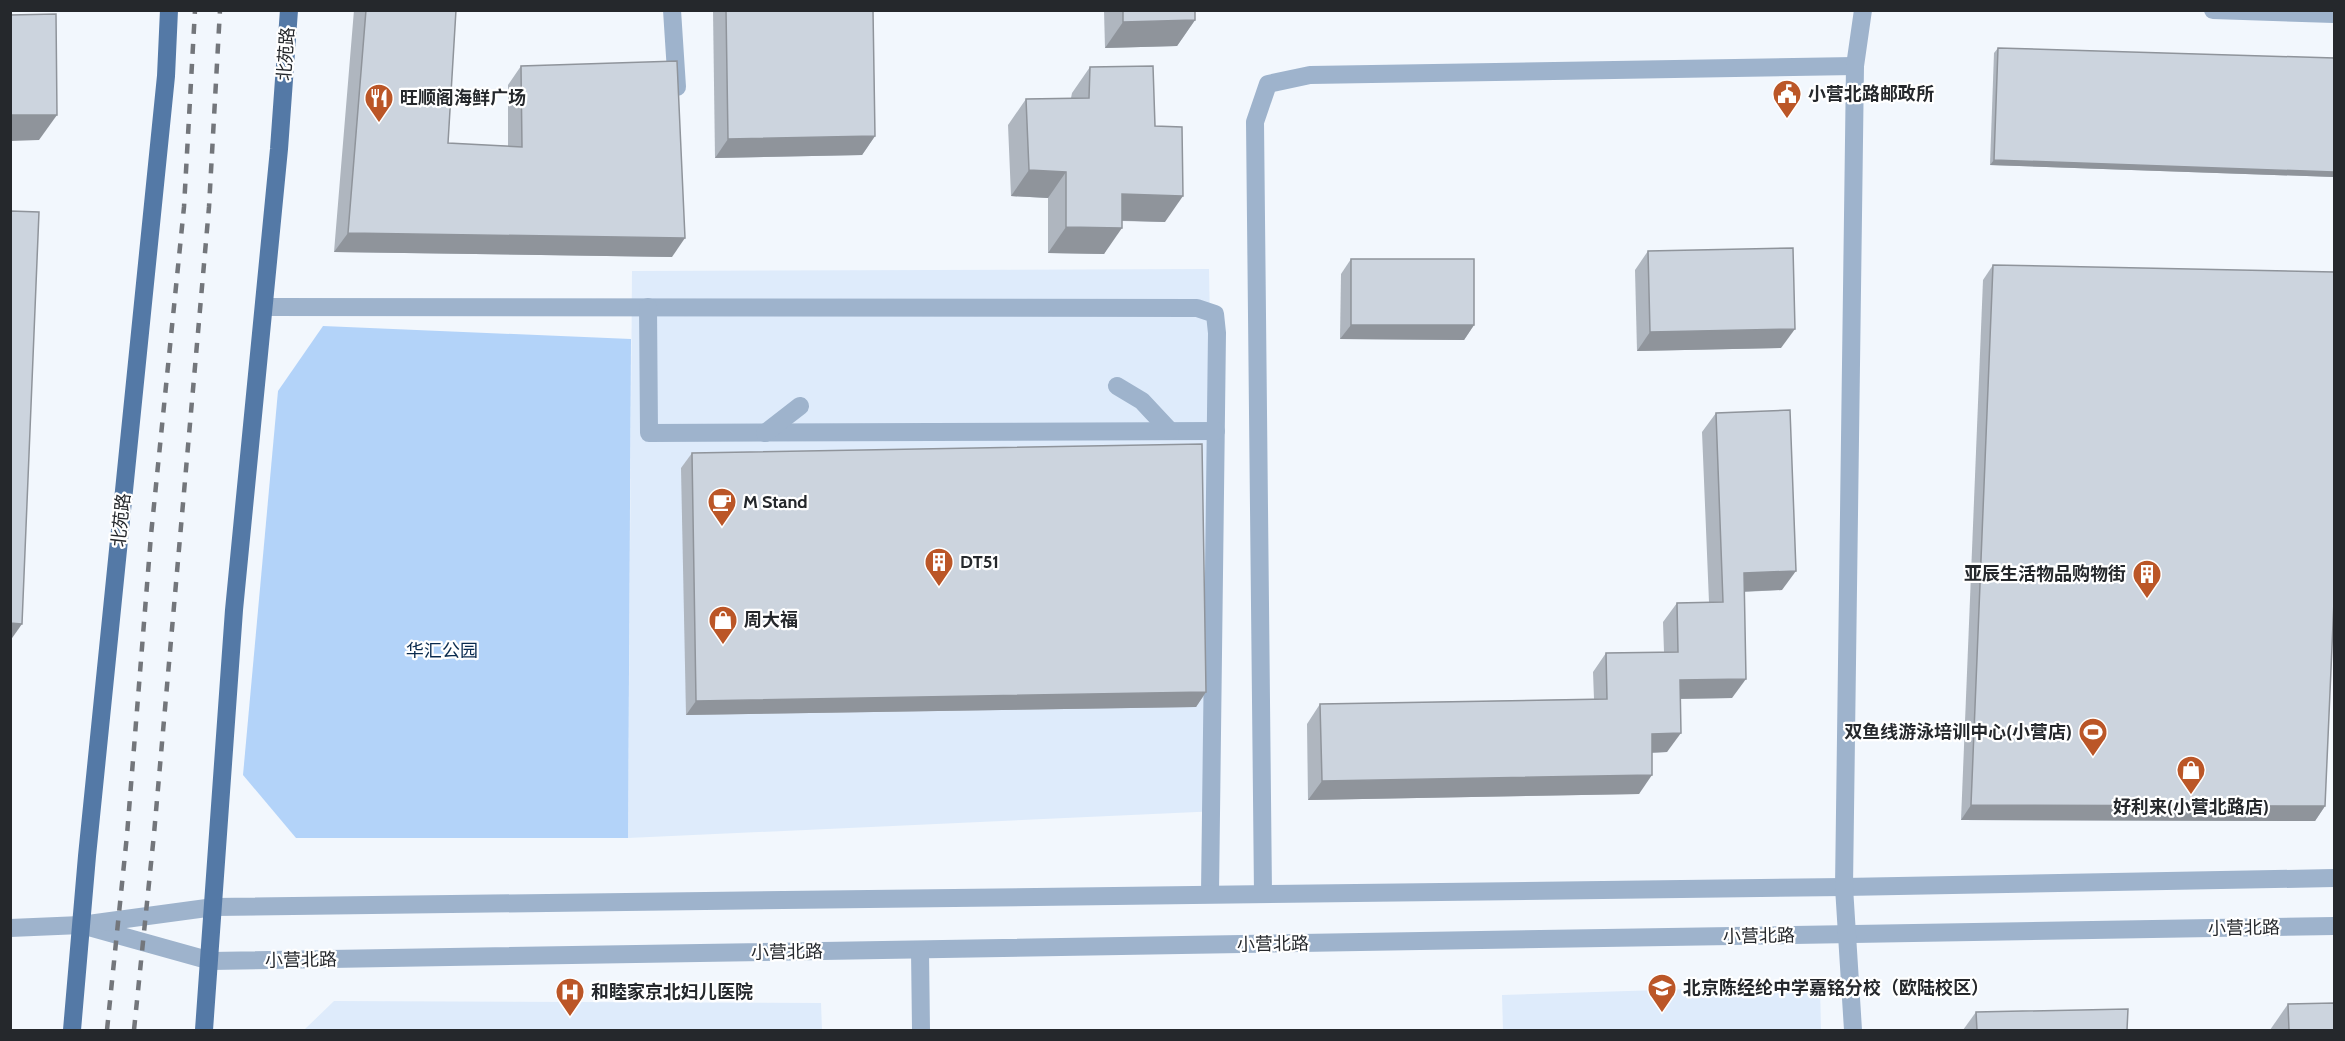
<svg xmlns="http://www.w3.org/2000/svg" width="2345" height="1041" font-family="Cabin,'Noto Sans SC',sans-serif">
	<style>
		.built { fill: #deebfb }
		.green { fill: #b3d3f9 }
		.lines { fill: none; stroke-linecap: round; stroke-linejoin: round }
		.minor { stroke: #9eb3cc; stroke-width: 18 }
		.major { stroke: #5479a6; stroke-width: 18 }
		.rail { stroke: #73767b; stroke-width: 4.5; stroke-dasharray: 10 10; stroke-linecap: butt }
		.wall { fill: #afb6bf }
		.shaded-wall { fill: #8f949b }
		.building { fill: #ccd4de; stroke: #8f949b; stroke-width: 1.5 }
		.labels { text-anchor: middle; stroke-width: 4.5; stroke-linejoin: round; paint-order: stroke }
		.street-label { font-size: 18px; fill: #25282c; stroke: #fff }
		.poi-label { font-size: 18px; font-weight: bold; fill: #25282c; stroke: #fff; text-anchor: start }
		.park-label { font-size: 18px; fill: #092a4e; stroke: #fff }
	</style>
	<rect width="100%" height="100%" fill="#f2f7fd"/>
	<g class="built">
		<polygon points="1209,269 1219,811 628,838 632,271"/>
		<polygon points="1820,985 1821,1030 1503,1030 1502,995"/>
		<polygon points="334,1001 821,1003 822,1030 304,1030"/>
	</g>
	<polygon class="green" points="323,326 631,339 628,838 296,838 243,775 278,391"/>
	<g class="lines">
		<g class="minor">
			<polyline points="672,10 677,87"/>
			<polyline points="2213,10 2334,14"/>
			<polyline points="264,307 1197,308 1215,314 1217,333 1210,894"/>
			<polyline points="648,307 649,433 1216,431"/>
			<polyline points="1117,386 1142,401 1170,431"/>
			<polyline points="765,433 800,406"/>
			<polyline points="1263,894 1255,122 1268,84 1310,75 1855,66"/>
			<polyline points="89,927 211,961 2334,926"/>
			<polyline points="10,928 81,925 214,907 1844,887 2334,878"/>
			<polyline points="920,950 921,1030"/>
			<polyline points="1853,1030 1844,887 1855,66 1863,10"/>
		</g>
		<g class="major">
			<polyline points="72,1030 87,856 166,76 169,10"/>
			<polyline points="204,1030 234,610 279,149 289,10"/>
		</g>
		<g class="rail">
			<polyline points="107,1030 127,835 151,535 184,207 195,10"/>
			<polyline points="134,1030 154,834 209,207 220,10"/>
		</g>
	</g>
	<g class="wall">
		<polygon points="354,10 456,10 448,143 508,146 508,85 521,66 672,257 334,252"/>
		<polygon points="713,10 873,10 875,136 862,155 715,158"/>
		<polygon points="1104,10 1195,10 1195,20 1177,46 1105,48"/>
		<polygon points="1998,48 2334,58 2334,177 1990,165 1994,53"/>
		<polygon points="1090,67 1155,126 1165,222 1122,221 1104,254 1048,253 1048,198 1011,196 1008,125 1026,99 1071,98 1072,93"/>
		<polygon points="1648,251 1781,348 1637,351 1635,270"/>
		<polygon points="1351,259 1474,325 1464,340 1340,339 1341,274"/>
		<polygon points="1993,265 2325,806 2315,821 1961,820 1983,280"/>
		<polygon points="1716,413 1782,590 1744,592 1732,698 1680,699 1667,752 1652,753 1639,794 1308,800 1307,724 1320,704 1594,699 1593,672 1606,653 1664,652 1663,622 1677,603 1709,602 1702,432"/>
		<polygon points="692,453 1206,692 1196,707 686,715 681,468"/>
		<polygon points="2288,1004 2334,1030 2270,1030"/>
		<polygon points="1976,1012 2127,1030 1963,1030"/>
	</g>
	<g class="shaded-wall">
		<polygon points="1195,20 1177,46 1105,48 1123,22"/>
		<polygon points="10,115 57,115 39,140 10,141"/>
		<polygon points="875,136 862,155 715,158 728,139"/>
		<polygon points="1994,160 2334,172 2334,177 1990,165"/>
		<polygon points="1029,170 1066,172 1048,198 1011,196"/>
		<polygon points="1122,194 1183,196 1165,222 1104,220"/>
		<polygon points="1066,227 1122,228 1104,254 1048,253"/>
		<polygon points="348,233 685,238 672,257 334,252"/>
		<polygon points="1351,325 1474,325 1464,340 1340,339"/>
		<polygon points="1795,329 1781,348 1637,351 1650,332"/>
		<polygon points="1796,571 1782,590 1730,592 1744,573"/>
		<polygon points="10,623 22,624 10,641"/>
		<polygon points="1746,679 1732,698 1666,699 1680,680"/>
		<polygon points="1206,692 1196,707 686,715 696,701"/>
		<polygon points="1681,733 1667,752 1638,753 1652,734"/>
		<polygon points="1652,775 1639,794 1308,800 1322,781"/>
		<polygon points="1971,805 2325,806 2315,821 1961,820"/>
	</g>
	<g class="building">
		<polygon points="366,10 456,10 448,143 522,147 521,66 677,61 685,238 348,233"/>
		<polygon points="726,10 873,10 875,136 728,139"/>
		<polygon points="1123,10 1195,10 1195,20 1123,22"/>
		<polygon points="56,14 57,115 10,115 10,15"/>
		<polygon points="1998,48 2334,58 2334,172 1994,160"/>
		<polygon points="1153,66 1155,126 1182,127 1183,196 1122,194 1122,228 1066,227 1066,172 1029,170 1026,99 1089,98 1090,67"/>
		<polygon points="10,211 39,212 22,624 10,623"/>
		<polygon points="1793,248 1795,329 1650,332 1648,251"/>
		<rect x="1351" y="259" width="123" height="66"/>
		<polygon points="1993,265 2334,272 2334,601 2325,806 1971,805"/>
		<polygon points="1790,410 1796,571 1744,573 1746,679 1680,680 1681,733 1652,734 1652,775 1322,781 1320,704 1607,699 1606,653 1678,652 1677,603 1723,602 1716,413"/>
		<polygon points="1202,444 1206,692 696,701 692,453"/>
		<polygon points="2334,1003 2334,1030 2289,1030 2288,1004"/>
		<polygon points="2128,1009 2127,1030 1977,1030 1976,1012"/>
	</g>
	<defs>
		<g id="civic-pin" transform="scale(1.5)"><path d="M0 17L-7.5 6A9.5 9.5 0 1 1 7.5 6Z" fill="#bb5627" stroke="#fff"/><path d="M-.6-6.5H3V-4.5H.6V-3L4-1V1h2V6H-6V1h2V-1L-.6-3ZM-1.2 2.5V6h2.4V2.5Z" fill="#fff"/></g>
		<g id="restaurant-pin" transform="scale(1.5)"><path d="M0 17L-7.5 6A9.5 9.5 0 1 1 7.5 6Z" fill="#bb5627" stroke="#fff"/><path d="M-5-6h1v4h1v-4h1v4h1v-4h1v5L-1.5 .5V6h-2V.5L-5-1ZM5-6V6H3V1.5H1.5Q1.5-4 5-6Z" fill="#fff"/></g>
		<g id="cafe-pin" transform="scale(1.5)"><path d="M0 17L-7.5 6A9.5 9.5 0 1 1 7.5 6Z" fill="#bb5627" stroke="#fff"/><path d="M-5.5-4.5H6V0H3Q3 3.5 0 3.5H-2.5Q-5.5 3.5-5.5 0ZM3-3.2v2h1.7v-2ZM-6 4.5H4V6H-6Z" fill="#fff"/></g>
		<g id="building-pin" transform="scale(1.5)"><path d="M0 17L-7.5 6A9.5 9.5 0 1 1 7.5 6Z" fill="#bb5627" stroke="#fff"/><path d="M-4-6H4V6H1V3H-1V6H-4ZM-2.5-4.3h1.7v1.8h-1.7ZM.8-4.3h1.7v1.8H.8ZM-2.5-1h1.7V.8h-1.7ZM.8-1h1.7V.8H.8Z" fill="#fff"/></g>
		<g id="shop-pin" transform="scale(1.5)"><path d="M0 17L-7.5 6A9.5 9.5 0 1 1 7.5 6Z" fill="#bb5627" stroke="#fff"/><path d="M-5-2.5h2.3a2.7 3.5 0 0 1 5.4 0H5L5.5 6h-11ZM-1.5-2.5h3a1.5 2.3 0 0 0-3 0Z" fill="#fff"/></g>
		<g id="stadium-pin" transform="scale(1.5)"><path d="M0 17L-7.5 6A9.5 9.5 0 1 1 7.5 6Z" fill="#bb5627" stroke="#fff"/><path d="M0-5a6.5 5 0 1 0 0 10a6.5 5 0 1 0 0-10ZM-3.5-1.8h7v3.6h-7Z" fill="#fff"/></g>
		<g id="school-pin" transform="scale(1.5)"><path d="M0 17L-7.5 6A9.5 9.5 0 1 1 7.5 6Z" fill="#bb5627" stroke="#fff"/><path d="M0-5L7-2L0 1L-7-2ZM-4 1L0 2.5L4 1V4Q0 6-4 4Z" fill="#fff"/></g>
		<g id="hospital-pin" transform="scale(1.5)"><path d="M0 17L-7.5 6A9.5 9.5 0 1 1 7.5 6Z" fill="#bb5627" stroke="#fff"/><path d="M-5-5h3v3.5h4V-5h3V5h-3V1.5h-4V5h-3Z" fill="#fff"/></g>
	</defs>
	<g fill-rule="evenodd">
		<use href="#civic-pin" x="1787" y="94"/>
		<use href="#restaurant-pin" x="379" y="98"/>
		<use href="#cafe-pin" x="722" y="502"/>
		<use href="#building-pin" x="939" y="562"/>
		<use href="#building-pin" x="2147" y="574"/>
		<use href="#shop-pin" x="723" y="620"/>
		<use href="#stadium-pin" x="2093" y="732"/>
		<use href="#shop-pin" x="2191" y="770"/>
		<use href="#school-pin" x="1662" y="988"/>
		<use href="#hospital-pin" x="570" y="992"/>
	</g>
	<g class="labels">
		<g class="street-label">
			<text transform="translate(286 54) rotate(-86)" y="6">北苑路</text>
			<text transform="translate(121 520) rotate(-84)" y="6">北苑路</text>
			<text transform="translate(2244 928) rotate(-1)" y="6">小营北路</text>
			<text transform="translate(1759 936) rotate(-1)" y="6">小营北路</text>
			<text transform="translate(1273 944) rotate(-1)" y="6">小营北路</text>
			<text transform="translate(787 952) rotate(-1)" y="6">小营北路</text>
			<text transform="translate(301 960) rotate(-1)" y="6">小营北路</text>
		</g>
		<g class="poi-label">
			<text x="1808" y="100">小营北路邮政所</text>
			<text x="400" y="104">旺顺阁海鲜广场</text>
			<text x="743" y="508">M Stand</text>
			<text x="960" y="568">DT51</text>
			<text x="2126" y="580" text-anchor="end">亚辰生活物品购物街</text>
			<text x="744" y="626">周大福</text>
			<text x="2072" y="738" text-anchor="end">双鱼线游泳培训中心(小营店)</text>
			<text x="2191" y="813" text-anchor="middle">好利来(小营北路店)</text>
			<text x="1683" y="994">北京陈经纶中学嘉铭分校（欧陆校区）</text>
			<text x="591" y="998">和睦家京北妇儿医院</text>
		</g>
		<g class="park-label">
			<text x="442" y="657">华汇公园</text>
		</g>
	</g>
	<rect width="2345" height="1041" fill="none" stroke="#25282c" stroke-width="24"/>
</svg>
